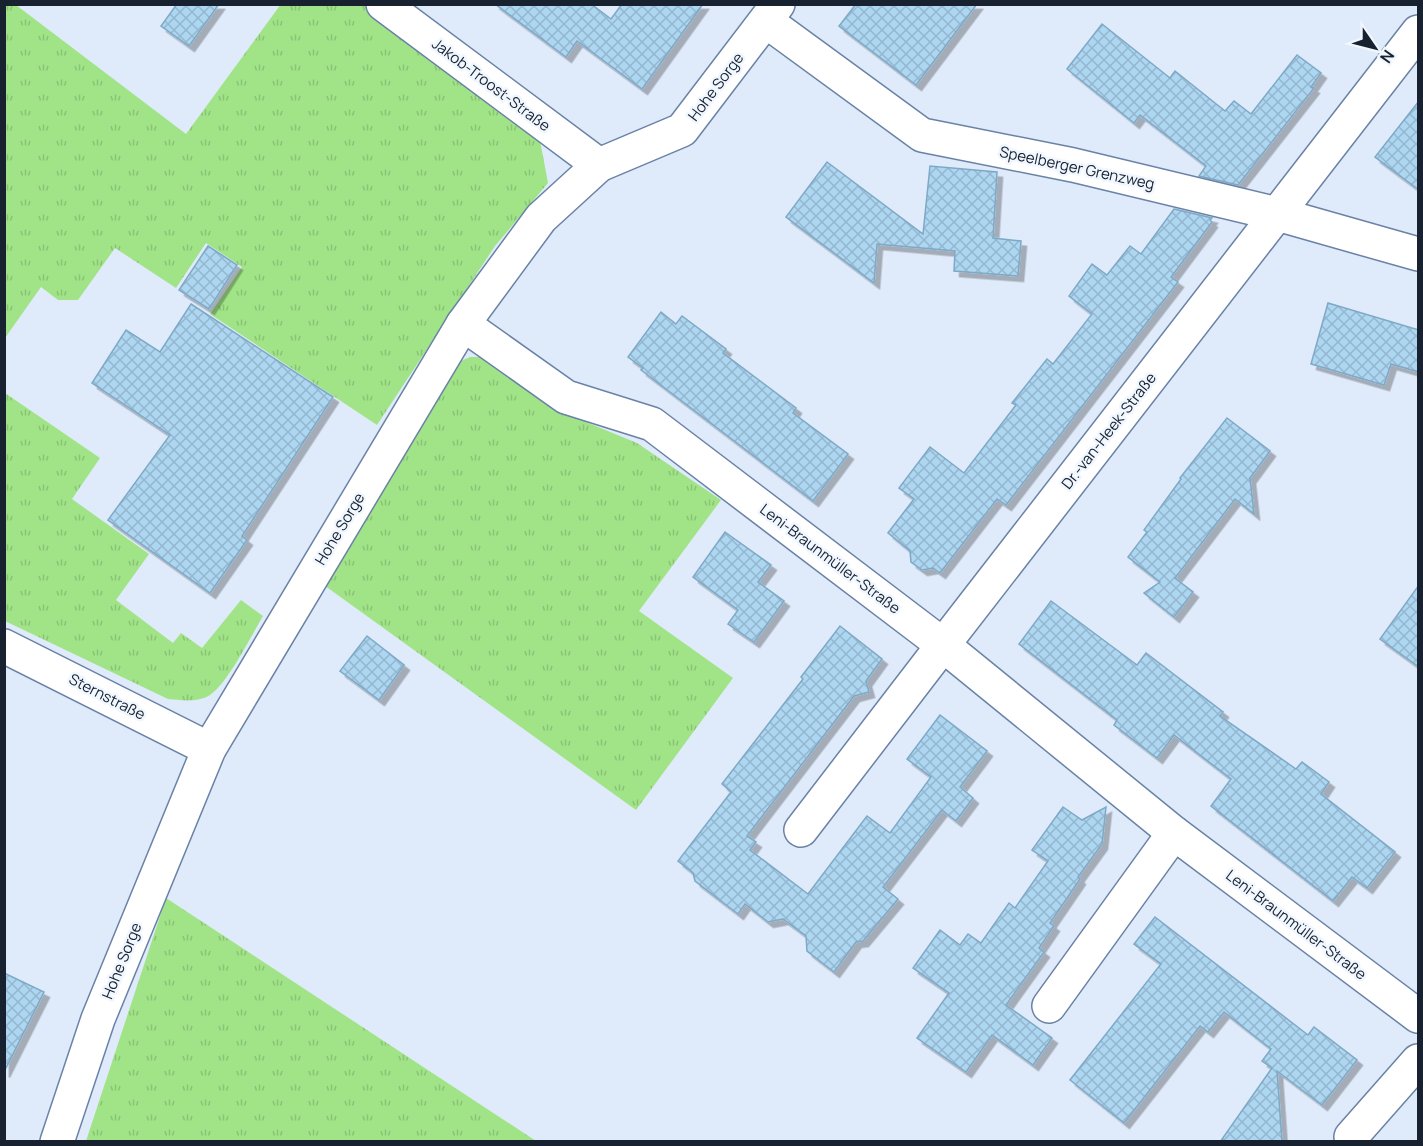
<svg xmlns="http://www.w3.org/2000/svg" width="1423" height="1146" font-family="Manrope,sans-serif">
	<style>
		.grass { fill: url(#grass-tufts) }
		.building { fill: url(#building-cross-hatch); stroke: #7ea9c6; stroke-width: 1.5; filter: url(#shadow) }
		.lines { fill: none; stroke-linecap: round; stroke-linejoin: round }
		.minor-casing { stroke: #6982a6; stroke-width: 36 }
		.minor { stroke: #fff; stroke-width: 33 }
		.labels { text-anchor: middle; stroke-width: 5; stroke-linejoin: round; paint-order: stroke }
		.street-label { font-size: 15px; fill: #172130; stroke: #f1f7ff }
	</style>
	<defs>
		<pattern id="grass-tufts" width="24" height="20" patternUnits="userSpaceOnUse" patternTransform="scale(1.5)"><rect width="24" height="20" fill="#a1e487"/><path d="M3 7l-1-3M5 7V3M7 7l1-3M15 17l-1-3M17 17v-4M19 17l1-3" fill="none" stroke="#8ac375"/></pattern>
		<pattern id="building-cross-hatch" width="8" height="8" patternUnits="userSpaceOnUse" patternTransform="scale(1.5)"><rect width="8" height="8" fill="#add6f1"/><path d="M0 0l8 8M0 8l8-8" fill="none" stroke="#94b7cf"/></pattern>
		<filter id="shadow"><feDropShadow dx="5.5" dy="5.5" stdDeviation="0" flood-color="#0004"/></filter>
	</defs>
	<rect width="100%" height="100%" fill="#dfeafa"/>
	<g class="grass">
		<polygon points="281,4 369,5 538,130 548,183 495,246 377,425 210,314 242,267 206,243 176,288 115,248 78,300 58,300 41,287 5,338 5,5 16,5 186,134"/>
		<polygon points="470,357 482,357 555,406 581,420 637,443 721,500 639,611 733,678 636,810 321,583 456,363"/>
		<path d="M5,393L100,458L72,499L149,554L116,600L173,643L181,633L202,648L241,600L263,616C251,636 228,683 210,695C197,703 181,700 168,699L5,621Z"/>
		<polygon points="166,898 536,1141 86,1141"/>
	</g>
	<g class="building">
		<polygon points="177,4 219,4 189,46 161,26"/>
		<polygon points="495,4 591,4 611,19 622,4 703,4 642,89 577,41 566,57"/>
		<polygon points="856,4 977,4 916,85 839,26"/>
		<polygon points="1102,24 1170,78 1175,71 1225,111 1234,101 1251,114 1297,55 1321,73 1311,87 1314,88 1238,185 1199,176 1206,166 1140,115 1134,123 1067,69"/>
		<polygon points="1419,101 1419,190 1375,157"/>
		<polygon points="827,162 923,234 930,166 997,172 993,238 1021,241 1018,276 954,271 955,251 877,244 874,283 786,217"/>
		<polygon points="1174,209 1212,218 1210,220 1212,222 1171,277 1178,282 1006,505 997,499 940,573 933,568 922,570 911,562 910,551 888,533 914,499 899,488 930,447 964,473 1016,405 1012,403 1047,359 1053,364 1092,314 1069,296 1092,264 1107,275 1130,246 1141,254"/>
		<polygon points="208,246 237,265 209,309 179,290"/>
		<polygon points="1328,303 1419,330 1419,372 1391,364 1384,385 1311,364"/>
		<polygon points="191,304 333,397 242,536 247,540 210,593 108,520 170,435 92,383 126,330 160,352"/>
		<polygon points="661,312 676,324 682,316 726,349 723,353 796,408 793,413 848,454 813,501 641,370 643,368 628,357"/>
		<polygon points="1227,418 1270,451 1250,478 1254,514 1235,499 1175,578 1193,592 1174,617 1144,593 1160,582 1128,557 1147,532 1144,530 1181,479 1180,478"/>
		<polygon points="725,532 771,565 758,582 784,601 754,642 728,624 738,610 693,577"/>
		<polygon points="1419,585 1419,667 1380,639"/>
		<polygon points="1051,601 1137,665 1146,653 1223,712 1220,716 1296,769 1302,762 1329,782 1321,794 1395,852 1367,888 1352,877 1333,901 1211,806 1231,779 1174,735 1157,758 1114,725 1117,720 1019,644"/>
		<polygon points="840,626 882,659 866,681 869,692 854,696 747,836 756,842 750,850 808,894 867,816 890,833 931,777 907,759 940,715 987,751 960,787 973,798 956,821 942,810 883,887 898,899 863,941 856,942 834,972 807,951 806,936 783,919 768,922 745,904 738,914 695,881 693,873 678,861 731,792 722,784 803,679 801,677"/>
		<polygon points="367,636 404,665 379,700 340,671"/>
		<polygon points="1063,807 1082,820 1106,807 1102,844 1078,877 1080,879 1050,923 1054,926 1039,948 1044,952 1006,1005 1052,1038 1033,1065 992,1035 966,1072 917,1038 949,993 913,968 940,930 960,945 968,934 981,943 1009,903 1015,908 1048,861 1032,850"/>
		<polygon points="1155,917 1308,1035 1314,1027 1357,1060 1322,1105 1277,1071 1282,1142 1220,1142 1272,1068 1262,1061 1271,1049 1224,1012 1208,1032 1200,1026 1124,1123 1070,1080 1161,964 1134,944"/>
		<polygon points="4,973 44,992 4,1072"/>
	</g>
	<g class="lines">
		<g class="minor-casing">
			<g id="minor">
				<polyline points="383,4 599,165"/>
				<polyline points="766,21 922,135 1073,165 1277,214 1418,254"/>
				<polyline points="463,324 566,397 652,424 943,645 1174,833 1418,1016"/>
				<polyline points="4,646 209,749"/>
				<polyline points="801,830 943,645 1418,32"/>
				<polyline points="1049,1006 1174,833"/>
				<polyline points="1351,1137 1418,1061"/>
				<polyline points="57,1142 98,1019 209,749 463,324 541,218 599,165 682,130 778,4"/>
			</g>
		</g>
		<use href="#minor" class="minor"/>
	</g>
	<g class="labels">
		<g class="street-label">
			<text transform="translate(491 85) rotate(37)" y="5">Jakob-Troost-Straße</text>
			<text transform="translate(716 87) rotate(-53)" y="5">Hohe Sorge</text>
			<text transform="translate(1077 168) rotate(12)" y="5">Speelberger Grenzweg</text>
			<text transform="translate(1109 431) rotate(-52)" y="5">Dr.-van-Heek-Straße</text>
			<text transform="translate(340 529) rotate(-59)" y="5">Hohe Sorge</text>
			<text transform="translate(830 559) rotate(37)" y="5">Leni-Braunmüller-Straße</text>
			<text transform="translate(107 697) rotate(27)" y="5">Sternstraße</text>
			<text transform="translate(1296 925) rotate(37)" y="5">Leni-Braunmüller-Straße</text>
			<text transform="translate(122 961) rotate(-68)" y="5">Hohe Sorge</text>
		</g>
	</g>
	<rect width="1423" height="1146" fill="none" stroke="#172130" stroke-width="12"/>
	<g transform="translate(1375 48) rotate(125)" stroke="#f1f7ff" stroke-width="4.5" paint-order="stroke">
	<path d="M0-4.5L10 22L0 15L-10 22Z" fill="#172130"/>
	<text y="-9" font-size="16" font-weight="bold" text-anchor="middle" fill="#172130">N</text>
	</g>
</svg>
